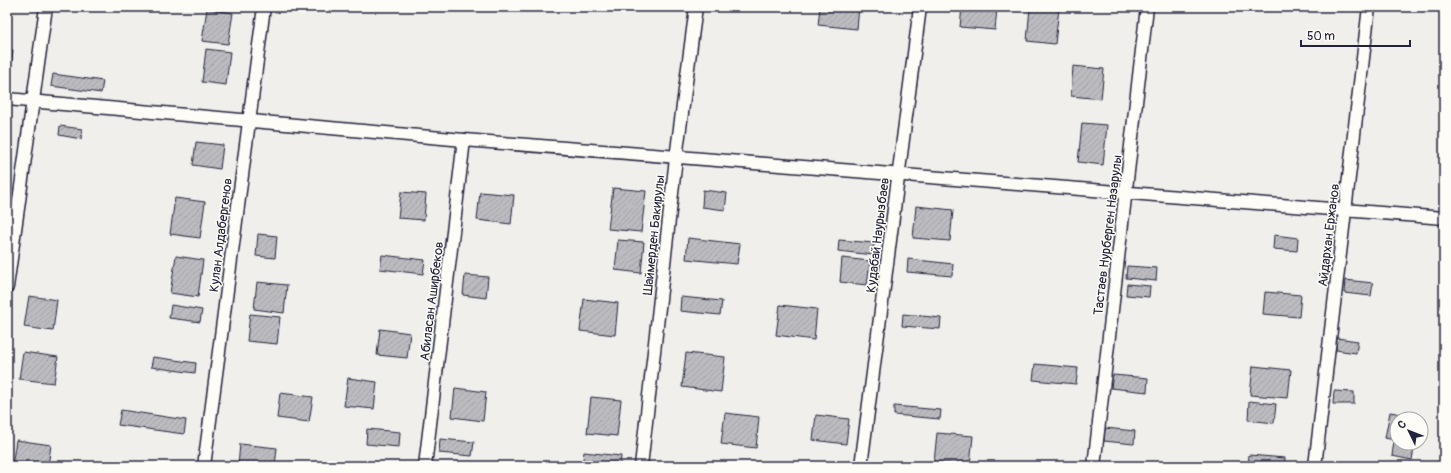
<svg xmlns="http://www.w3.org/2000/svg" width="1451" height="473" font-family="Pangolin,sans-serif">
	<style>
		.building { fill: url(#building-hatch); stroke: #22223b }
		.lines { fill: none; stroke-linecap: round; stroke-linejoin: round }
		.street-casing { stroke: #22223b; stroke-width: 15 }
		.street { stroke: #fdfcf7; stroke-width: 12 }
		.labels { text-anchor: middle; stroke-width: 3; stroke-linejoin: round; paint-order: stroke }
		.street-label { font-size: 13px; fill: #22223b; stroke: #fdfcf7 }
	</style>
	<defs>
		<pattern id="building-hatch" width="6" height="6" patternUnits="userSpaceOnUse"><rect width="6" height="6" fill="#bcbcc0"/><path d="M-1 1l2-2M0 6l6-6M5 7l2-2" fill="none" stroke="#a1a1a6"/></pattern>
	</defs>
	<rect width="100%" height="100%" fill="#f0efec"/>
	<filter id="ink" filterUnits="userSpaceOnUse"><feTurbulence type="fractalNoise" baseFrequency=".025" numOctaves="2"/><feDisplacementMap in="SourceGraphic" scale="8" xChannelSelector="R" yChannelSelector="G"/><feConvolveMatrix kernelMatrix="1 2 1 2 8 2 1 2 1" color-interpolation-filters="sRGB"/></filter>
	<g filter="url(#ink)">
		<g class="building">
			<polygon points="820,7 859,7 857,29 818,25"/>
			<polygon points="962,7 997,8 995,30 960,27"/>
			<polygon points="1030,7 1059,8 1055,44 1027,41"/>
			<polygon points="207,9 233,13 228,44 202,41"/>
			<polygon points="206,49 230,52 226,85 202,82"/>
			<polygon points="7,50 13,50 10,76 7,76"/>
			<polygon points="1073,66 1104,69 1101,99 1071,96"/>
			<polygon points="53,74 103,81 101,93 51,86"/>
			<polygon points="1082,123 1107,125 1103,165 1078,162"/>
			<polygon points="60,126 82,129 81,139 59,135"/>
			<polygon points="196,142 223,145 220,169 193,165"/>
			<polygon points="613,188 646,191 641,232 608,229"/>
			<polygon points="703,190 727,193 725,210 702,207"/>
			<polygon points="401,192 426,194 424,220 398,218"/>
			<polygon points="480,192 514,195 511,224 477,220"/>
			<polygon points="175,198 205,202 200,238 170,234"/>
			<polygon points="916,206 953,210 950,241 913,238"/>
			<polygon points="258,234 277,236 275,258 256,256"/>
			<polygon points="1274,235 1298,238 1297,251 1273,249"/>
			<polygon points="688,238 740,244 737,264 686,259"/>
			<polygon points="618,240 644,242 641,273 615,270"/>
			<polygon points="839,240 874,243 873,255 838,251"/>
			<polygon points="382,255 425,260 423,274 380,269"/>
			<polygon points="176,256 203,260 198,297 170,293"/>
			<polygon points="842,258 870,261 867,285 840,282"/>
			<polygon points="908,259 953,264 952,276 907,272"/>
			<polygon points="1127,266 1157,268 1156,281 1126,278"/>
			<polygon points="465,275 488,277 486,298 463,295"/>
			<polygon points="1345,280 1373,283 1371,296 1344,293"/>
			<polygon points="257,282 287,285 284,313 254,309"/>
			<polygon points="1127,284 1150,286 1149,297 1126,295"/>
			<polygon points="1265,292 1301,295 1299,317 1263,314"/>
			<polygon points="29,296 57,300 53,331 24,327"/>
			<polygon points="681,297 722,301 720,315 680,311"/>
			<polygon points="584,299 618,303 615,335 580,331"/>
			<polygon points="171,305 202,310 200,322 169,318"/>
			<polygon points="780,305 817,309 814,340 776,335"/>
			<polygon points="250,314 280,317 277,344 247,341"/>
			<polygon points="903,314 941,318 940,329 902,326"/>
			<polygon points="380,329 410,333 407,358 377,355"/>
			<polygon points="1337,338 1358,341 1356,353 1336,350"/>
			<polygon points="23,352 58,357 54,383 19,379"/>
			<polygon points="686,353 725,357 721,392 682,387"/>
			<polygon points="153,357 196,363 195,373 151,367"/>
			<polygon points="1035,364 1078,368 1076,384 1033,380"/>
			<polygon points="1253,366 1291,370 1288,398 1250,395"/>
			<polygon points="1113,375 1148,378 1147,392 1111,388"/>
			<polygon points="348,378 377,382 374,409 344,406"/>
			<polygon points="455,388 486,392 483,421 452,417"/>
			<polygon points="1334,391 1354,392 1354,404 1333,404"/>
			<polygon points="280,393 313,397 309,422 277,418"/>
			<polygon points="591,397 621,400 617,436 587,433"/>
			<polygon points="1249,401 1276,404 1274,423 1248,420"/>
			<polygon points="894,406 941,410 940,419 894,415"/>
			<polygon points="121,410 186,420 184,434 118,425"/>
			<polygon points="1390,412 1419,417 1419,419 1397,419 1397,443 1415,443 1412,460 1392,456 1394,440 1385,438"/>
			<polygon points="725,413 759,417 756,448 721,444"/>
			<polygon points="816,415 849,419 846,444 813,440"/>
			<polygon points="1105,428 1135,431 1134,444 1104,441"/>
			<polygon points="367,429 400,432 399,447 366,444"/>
			<polygon points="937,433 973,436 970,465 934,462"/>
			<polygon points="440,439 474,442 472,456 439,453"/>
			<polygon points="16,440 51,445 48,466 12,466"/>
			<polygon points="240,444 277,448 275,466 238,466"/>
			<polygon points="584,452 621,456 620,466 582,466"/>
			<polygon points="1249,455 1285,458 1284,466 1248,466"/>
			<polygon points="678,463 705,466 678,466"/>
		</g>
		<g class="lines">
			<g class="street-casing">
				<g id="street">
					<polyline points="7,99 464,140 1444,218"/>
					<polyline points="7,287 46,7"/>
					<polyline points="204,466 264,7"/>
					<polyline points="425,466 464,140"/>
					<polyline points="641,466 676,158 696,7"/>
					<polyline points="861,466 920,7"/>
					<polyline points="1094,466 1147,7"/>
					<polyline points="1315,466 1369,7"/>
				</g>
			</g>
			<use href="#street" class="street"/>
		</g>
	</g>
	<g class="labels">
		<g class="street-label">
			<text transform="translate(220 235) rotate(-83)" y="5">Кулан Алдабергенов</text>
			<text transform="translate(653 235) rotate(-84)" y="5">Шаймерден Бакирулы</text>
			<text transform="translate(877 235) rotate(-83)" y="5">Кудабай Наурызбаев</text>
			<text transform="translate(1107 235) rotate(-83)" y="5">Тастаев Нурберген Назарулы</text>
			<text transform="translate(1328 235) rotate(-83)" y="5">Айдархан Ержанов</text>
			<text transform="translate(431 301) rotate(-83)" y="5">Абиласан Аширбеков</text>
		</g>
	</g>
	<rect width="1451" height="473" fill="none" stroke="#fdfcf7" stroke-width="24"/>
	<rect x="12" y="12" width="1427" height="449" fill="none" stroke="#22223b" stroke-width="1.5" filter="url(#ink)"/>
	<g transform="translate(1409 431) rotate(313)"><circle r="19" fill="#fdfcf7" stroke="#a5a5ac"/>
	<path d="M0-3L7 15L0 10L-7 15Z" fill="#22223b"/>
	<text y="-6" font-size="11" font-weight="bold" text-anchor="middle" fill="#22223b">С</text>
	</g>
	<path d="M1301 40v6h109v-6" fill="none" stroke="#22223b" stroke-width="2"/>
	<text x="1307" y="40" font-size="12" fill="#22223b" stroke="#fdfcf7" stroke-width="3" paint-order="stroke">50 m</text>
</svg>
